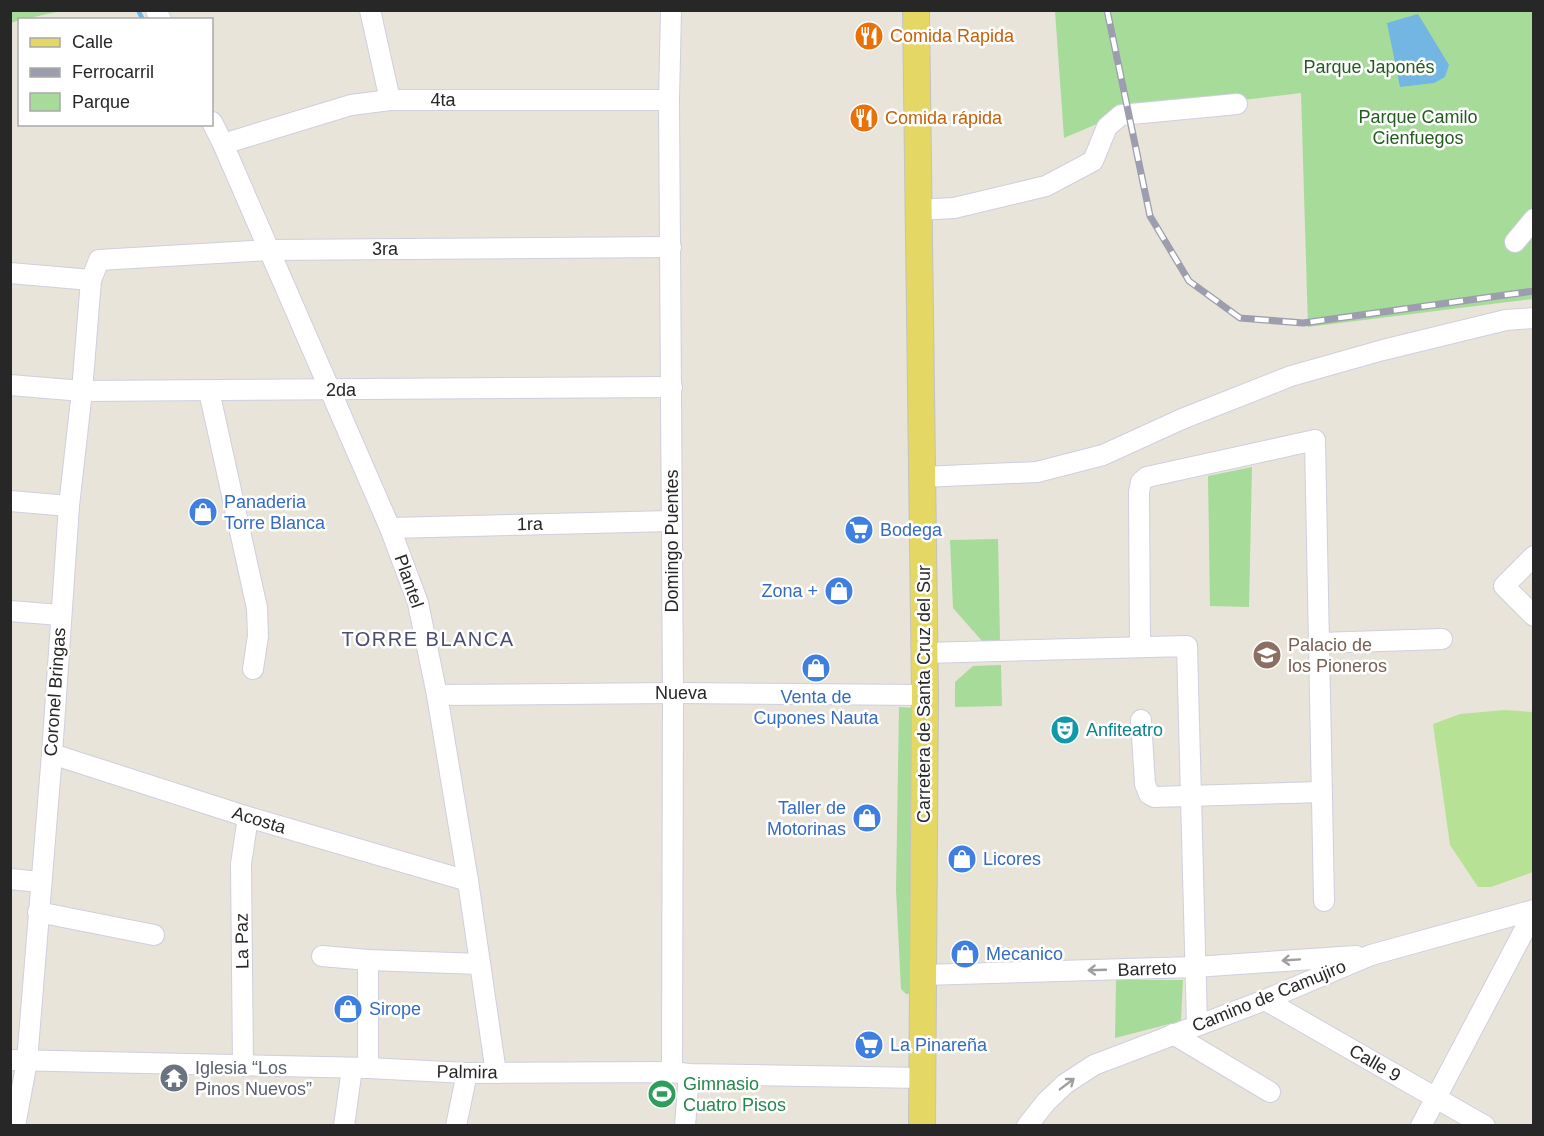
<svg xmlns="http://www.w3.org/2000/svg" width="1544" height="1136" font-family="Helvetica,sans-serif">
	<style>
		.green { fill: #a7db99 }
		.pitch { fill: #b7e296 }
		.water { fill: #73b6e3 }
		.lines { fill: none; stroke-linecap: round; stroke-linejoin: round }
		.stream { stroke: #73b6e3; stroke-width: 4.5 }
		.minor-casing { stroke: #cfcfdf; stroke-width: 22 }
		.major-casing { stroke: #c3c3c3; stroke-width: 28 }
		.minor { stroke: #fff; stroke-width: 20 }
		.major { stroke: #e4d763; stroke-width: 26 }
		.rail-casing { stroke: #9d9db0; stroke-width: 7 }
		.rail { stroke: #fff; stroke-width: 4.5; stroke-dasharray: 14; stroke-linecap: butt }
		.oneway { stroke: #9e9e9e }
		.labels { text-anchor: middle; stroke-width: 5; stroke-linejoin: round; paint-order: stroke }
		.food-label { font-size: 18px; fill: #c56008; stroke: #fff; text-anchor: start }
		.park-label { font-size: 18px; fill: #235c1e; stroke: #fff }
		.street-label { font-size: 18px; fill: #272727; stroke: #fff }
		.shop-label { font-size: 18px; fill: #366cbe; stroke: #fff; text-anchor: start }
		.education-label { font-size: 18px; fill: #785e54; stroke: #fff; text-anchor: start }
		.culture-label { font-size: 18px; fill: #0d838f; stroke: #fff; text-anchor: start }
		.worship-label { font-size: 18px; fill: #5b616d; stroke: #fff; text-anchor: start }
		.leisure-label { font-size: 18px; fill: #27864d; stroke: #fff; text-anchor: start }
		.neighbourhood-label { font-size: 20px; letter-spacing: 1.5px; fill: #4c4d73; stroke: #fff }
	</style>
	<rect width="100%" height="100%" fill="#e8e4d9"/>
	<g class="green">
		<polygon points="11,10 61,10 61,11 20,20 11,23"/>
		<polygon points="1055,11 1533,11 1533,299 1308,327 1301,93 1118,115 1064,138"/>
		<polygon points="1252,467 1249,607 1210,606 1208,476"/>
		<polygon points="998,539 1000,641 982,641 953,608 950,540"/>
		<polygon points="1001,665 1002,706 955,707 955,682 973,666"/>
		<polygon points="899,707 915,708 911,994 906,994 901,989 896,890"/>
		<polygon points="1116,980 1183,980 1181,1021 1115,1038"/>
	</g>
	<polygon class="pitch" points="1504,710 1533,712 1533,872 1491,887 1478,887 1450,845 1433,724 1460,714"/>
	<polygon class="water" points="1418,14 1449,65 1445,77 1434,83 1400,87 1387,23"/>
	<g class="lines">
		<polyline class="stream" points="138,10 143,20"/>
		<g class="minor-casing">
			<g id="minor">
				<polyline points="156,10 161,20"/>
				<polyline points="370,10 390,100"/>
				<polyline points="671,10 669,100 673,693 672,1072"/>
				<polyline points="212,122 223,144 390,528 418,603 437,695 468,881 496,1073"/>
				<polyline points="223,144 351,105 390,100 669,100"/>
				<polyline points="919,210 954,208 1046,186 1093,161 1107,127 1121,115 1237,104"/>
				<polyline points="1515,242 1534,219"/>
				<polyline points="10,273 91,280"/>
				<polyline points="10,385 82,391 672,387"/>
				<polyline points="209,391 257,608 258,636 253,669"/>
				<polyline points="922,477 1037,472 1103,455 1182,419 1291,376 1383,350 1506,320 1534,318"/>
				<polyline points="10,501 69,506"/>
				<polyline points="390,528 671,521"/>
				<polyline points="1534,556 1504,586 1534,616"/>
				<polyline points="10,611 60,615"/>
				<polyline points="1320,643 1442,639"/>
				<polyline points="1140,647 1139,492 1141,482 1147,477 1315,440 1324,901"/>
				<polyline points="924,653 1187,646 1197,1025"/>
				<polyline points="437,695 673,693 925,695"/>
				<polyline points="1141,720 1145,784 1149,794 1154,797 1322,792"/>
				<polyline points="52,754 248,817 468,881"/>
				<polyline points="10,879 40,882"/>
				<polyline points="38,912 154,935"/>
				<polyline points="322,956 368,960 480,964"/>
				<polyline points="923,975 1195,967 1356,956"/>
				<polyline points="1265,1000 1485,1126"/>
				<polyline points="1173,1034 1270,1092"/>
				<polyline points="10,1060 368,1068 467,1073 672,1072 689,1074 923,1078"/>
				<polyline points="243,1066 241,864 248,817"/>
				<polyline points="368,1068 368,960"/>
				<polyline points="15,1126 27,1061 52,754 69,506 82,391 91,280 99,260 269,250 671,247"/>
				<polyline points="344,1126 352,1068"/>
				<polyline points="456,1126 467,1073"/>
				<polyline points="685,1126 689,1074"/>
				<polyline points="1027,1126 1046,1102 1065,1084 1094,1065 1265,1000 1371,955 1534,910"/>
				<polyline points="1421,1126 1534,912"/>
			</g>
		</g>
		<g class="major-casing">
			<polyline id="major" points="916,10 925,695 922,1126"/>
		</g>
		<use href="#minor" class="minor"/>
		<use href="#major" class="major"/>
		<g class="rail-casing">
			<polyline id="rail" points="1107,10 1150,216 1189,281 1240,318 1303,323 1534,291"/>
		</g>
		<use href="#rail" class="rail"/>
	</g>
	<defs><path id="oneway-shaft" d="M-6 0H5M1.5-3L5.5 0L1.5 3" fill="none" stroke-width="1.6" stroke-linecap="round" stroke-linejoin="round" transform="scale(1.5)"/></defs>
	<g class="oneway">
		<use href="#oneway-shaft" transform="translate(1291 960) rotate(176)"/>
		<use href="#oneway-shaft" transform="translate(1097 970) rotate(178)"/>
		<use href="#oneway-shaft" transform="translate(1067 1084) rotate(-37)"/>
	</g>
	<defs>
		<g id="restaurant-disc" transform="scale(1.5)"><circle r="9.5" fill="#e8710a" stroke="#fff"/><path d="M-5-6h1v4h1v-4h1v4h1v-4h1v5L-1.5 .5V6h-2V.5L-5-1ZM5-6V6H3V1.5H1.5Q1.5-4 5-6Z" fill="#fff"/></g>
		<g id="shop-disc" transform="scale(1.5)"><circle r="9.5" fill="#3f7fe0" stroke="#fff"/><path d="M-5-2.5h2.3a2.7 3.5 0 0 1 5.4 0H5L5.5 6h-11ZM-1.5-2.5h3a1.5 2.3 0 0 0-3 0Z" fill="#fff"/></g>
		<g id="supermarket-disc" transform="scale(1.5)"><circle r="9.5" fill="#3f7fe0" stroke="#fff"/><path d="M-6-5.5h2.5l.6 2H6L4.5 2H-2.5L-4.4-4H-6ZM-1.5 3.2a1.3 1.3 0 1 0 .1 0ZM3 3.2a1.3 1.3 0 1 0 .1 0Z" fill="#fff"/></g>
		<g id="school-disc" transform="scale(1.5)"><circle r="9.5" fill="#8d6e63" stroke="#fff"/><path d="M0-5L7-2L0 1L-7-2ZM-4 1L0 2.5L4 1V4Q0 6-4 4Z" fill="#fff"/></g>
		<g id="theatre-disc" transform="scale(1.5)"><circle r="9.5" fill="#0f9aa8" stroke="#fff"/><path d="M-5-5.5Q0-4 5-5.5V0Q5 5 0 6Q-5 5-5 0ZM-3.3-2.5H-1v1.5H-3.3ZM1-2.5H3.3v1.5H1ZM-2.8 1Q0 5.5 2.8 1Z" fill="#fff"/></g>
		<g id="temple-disc" transform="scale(1.5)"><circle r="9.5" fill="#6b7280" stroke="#fff"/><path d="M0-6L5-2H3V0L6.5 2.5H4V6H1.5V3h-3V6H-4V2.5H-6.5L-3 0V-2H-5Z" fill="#fff"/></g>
		<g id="stadium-disc" transform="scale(1.5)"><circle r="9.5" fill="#2e9e5b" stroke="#fff"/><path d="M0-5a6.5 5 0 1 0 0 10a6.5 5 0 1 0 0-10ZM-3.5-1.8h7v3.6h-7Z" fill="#fff"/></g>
	</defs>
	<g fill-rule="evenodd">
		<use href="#restaurant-disc" x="869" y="36"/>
		<use href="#restaurant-disc" x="864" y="118"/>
		<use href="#shop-disc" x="203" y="512"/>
		<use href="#supermarket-disc" x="859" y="530"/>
		<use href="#shop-disc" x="839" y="591"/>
		<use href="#school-disc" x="1267" y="655"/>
		<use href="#shop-disc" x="816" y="668"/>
		<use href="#theatre-disc" x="1065" y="730"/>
		<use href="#shop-disc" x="867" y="818"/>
		<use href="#shop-disc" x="962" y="859"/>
		<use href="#shop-disc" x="965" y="954"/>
		<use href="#shop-disc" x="348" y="1009"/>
		<use href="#supermarket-disc" x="869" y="1045"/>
		<use href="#temple-disc" x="174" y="1078"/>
		<use href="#stadium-disc" x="662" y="1094"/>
	</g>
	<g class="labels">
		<g class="food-label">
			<text x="890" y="42">Comida Rapida</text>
			<text x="885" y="124">Comida rápida</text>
		</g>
		<g class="park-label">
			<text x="1369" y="73">Parque Japonés</text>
			<text x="1418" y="123">Parque Camilo<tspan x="1418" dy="21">Cienfuegos</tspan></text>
		</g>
		<g class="street-label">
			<text x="443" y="106">4ta</text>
			<text x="385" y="255">3ra</text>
			<text x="341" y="396">2da</text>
			<text transform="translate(530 524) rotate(-1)" y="6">1ra</text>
			<text transform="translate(672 541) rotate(-90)" y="6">Domingo Puentes</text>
			<text transform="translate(409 581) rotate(71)" y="6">Plantel</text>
			<text transform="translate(55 692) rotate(-86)" y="6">Coronel Bringas</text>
			<text x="681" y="699">Nueva</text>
			<text transform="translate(924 694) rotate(-90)" y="6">Carretera de Santa Cruz del Sur</text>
			<text transform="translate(259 820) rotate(17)" y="6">Acosta</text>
			<text transform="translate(242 941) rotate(-91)" y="6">La Paz</text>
			<text transform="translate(1147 969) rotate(-2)" y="6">Barreto</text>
			<text transform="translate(1269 996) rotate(-22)" y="6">Camino de Camujiro</text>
			<text transform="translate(1375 1063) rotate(30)" y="6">Calle 9</text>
			<text transform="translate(467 1072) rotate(1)" y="6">Palmira</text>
		</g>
		<g class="shop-label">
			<text x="224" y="508">Panaderia<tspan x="224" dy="21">Torre Blanca</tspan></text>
			<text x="880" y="536">Bodega</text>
			<text x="818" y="597" text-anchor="end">Zona +</text>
			<text x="816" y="703" text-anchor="middle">Venta de<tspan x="816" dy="21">Cupones Nauta</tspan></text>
			<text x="846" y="814" text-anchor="end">Taller de<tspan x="846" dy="21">Motorinas</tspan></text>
			<text x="983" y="865">Licores</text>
			<text x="986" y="960">Mecanico</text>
			<text x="369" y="1015">Sirope</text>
			<text x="890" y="1051">La Pinareña</text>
		</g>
		<g class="education-label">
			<text x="1288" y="651">Palacio de<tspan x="1288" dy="21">los Pioneros</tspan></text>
		</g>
		<g class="culture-label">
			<text x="1086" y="736">Anfiteatro</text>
		</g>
		<g class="worship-label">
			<text x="195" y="1074">Iglesia “Los<tspan x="195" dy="21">Pinos Nuevos”</tspan></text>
		</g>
		<g class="leisure-label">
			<text x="683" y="1090">Gimnasio<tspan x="683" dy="21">Cuatro Pisos</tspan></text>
		</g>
		<g class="neighbourhood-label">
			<text x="428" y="646">TORRE BLANCA</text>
		</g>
	</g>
	<rect width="1544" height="1136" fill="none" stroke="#272727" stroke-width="24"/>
	<rect x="18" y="18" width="195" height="108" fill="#ffffff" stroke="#a9a9a9" stroke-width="1.5"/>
	<rect x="30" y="38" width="30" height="9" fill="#e4d763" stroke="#a9a9a9" stroke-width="1.5"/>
	<text x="72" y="48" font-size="18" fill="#272727">Calle</text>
	<rect x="30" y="68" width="30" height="9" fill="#9d9db0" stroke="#a9a9a9" stroke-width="1.5"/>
	<text x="72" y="78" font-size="18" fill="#272727">Ferrocarril</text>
	<rect x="30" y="93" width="30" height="18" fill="#a7db99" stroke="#a9a9a9" stroke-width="1.5"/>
	<text x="72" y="108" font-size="18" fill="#272727">Parque</text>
</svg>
